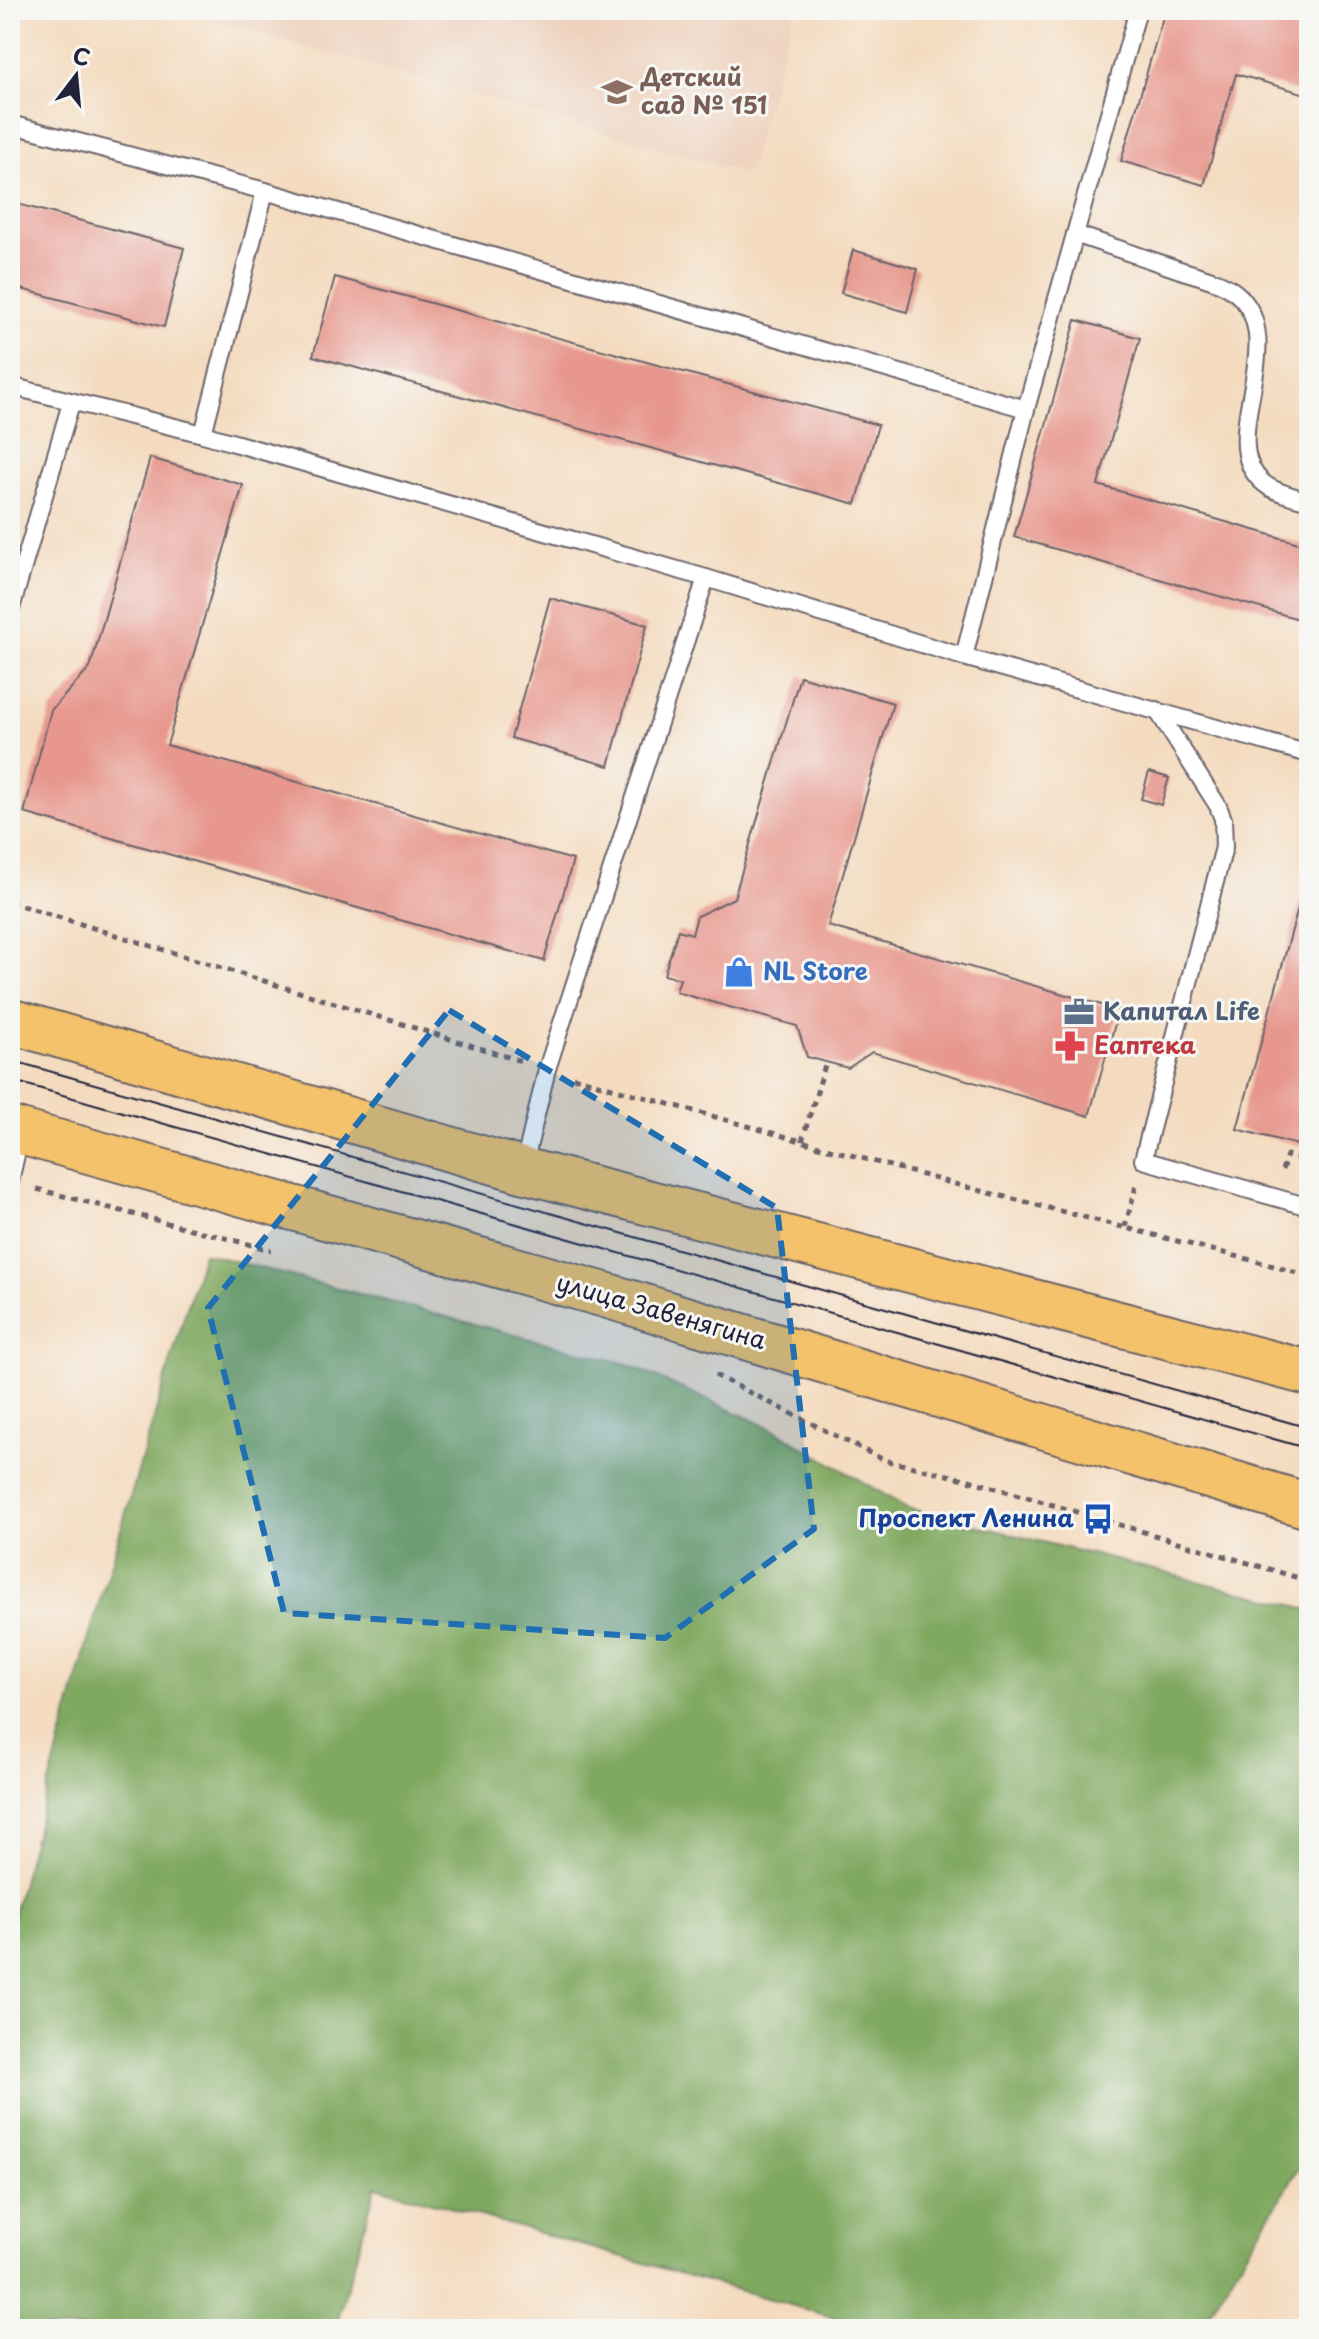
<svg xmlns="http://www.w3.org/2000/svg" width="1319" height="2339" font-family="'Playpen Sans',sans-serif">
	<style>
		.built { fill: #eed0bb }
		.forest { fill: #80a960; stroke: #51664e; stroke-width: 2 }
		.building { fill: #e7978d }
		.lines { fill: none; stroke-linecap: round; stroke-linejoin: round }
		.lane-casing { stroke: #6c6369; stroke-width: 20 }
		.primary-casing { stroke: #6c6369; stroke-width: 48 }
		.path { stroke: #6c6369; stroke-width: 5; stroke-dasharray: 6 6; stroke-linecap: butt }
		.lane { stroke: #fff; stroke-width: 16 }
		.primary { stroke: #f4c26a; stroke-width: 44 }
		.tram { stroke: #22223b; stroke-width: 2 }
		.marked { fill: #1f6fb2; fill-opacity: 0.2; stroke: #1f6fb2; stroke-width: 6; stroke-dasharray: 16 10; stroke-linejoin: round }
		.labels { text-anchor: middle; stroke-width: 6; stroke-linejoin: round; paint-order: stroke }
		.education-label { font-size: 24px; font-weight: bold; fill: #785e54; stroke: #f6f6f2; text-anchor: start }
		.shop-label { font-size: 24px; font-weight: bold; fill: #366cbe; stroke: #f6f6f2; text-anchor: start }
		.service-label { font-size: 24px; font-weight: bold; fill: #4e5e75; stroke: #f6f6f2; text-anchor: start }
		.health-label { font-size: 24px; font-weight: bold; fill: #be3a42; stroke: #f6f6f2; text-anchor: start }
		.street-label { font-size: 24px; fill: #22223b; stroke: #f6f6f2 }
		.transit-label { font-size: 24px; font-weight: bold; fill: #164399; stroke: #f6f6f2; text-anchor: end }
	</style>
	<rect width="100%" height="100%" fill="#f6f6f2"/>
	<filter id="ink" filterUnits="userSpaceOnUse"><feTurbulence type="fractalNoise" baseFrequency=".0125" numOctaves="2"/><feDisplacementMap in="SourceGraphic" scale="16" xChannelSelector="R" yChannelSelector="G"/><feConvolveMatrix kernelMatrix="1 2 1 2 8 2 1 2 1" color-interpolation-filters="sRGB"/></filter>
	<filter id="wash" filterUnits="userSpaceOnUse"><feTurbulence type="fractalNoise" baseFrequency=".006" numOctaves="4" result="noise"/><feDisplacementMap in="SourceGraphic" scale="32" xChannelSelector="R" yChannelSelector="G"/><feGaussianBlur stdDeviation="1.8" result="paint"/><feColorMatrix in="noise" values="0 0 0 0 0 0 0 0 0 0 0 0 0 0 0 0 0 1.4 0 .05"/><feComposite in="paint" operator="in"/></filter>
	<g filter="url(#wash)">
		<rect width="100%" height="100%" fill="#f4dbbf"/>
		<polygon class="built" points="179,10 795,10 747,174"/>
		<polygon class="forest" points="203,1253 626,1364 773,1429 907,1508 1309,1609 1309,2152 1199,2329 874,2329 376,2186 335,2329 10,2329 10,1926 89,1637"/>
		<g id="blocks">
			<g class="building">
				<polygon points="1165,10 1273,10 1309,20 1309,95 1236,74 1204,185 1121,161"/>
				<polygon points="10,202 184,248 164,327 10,286"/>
				<polygon points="853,250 918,269 907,312 841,293"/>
				<polygon points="335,277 878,425 856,504 313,356"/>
				<polygon points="1076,320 1140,338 1098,485 1309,546 1309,622 1014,537"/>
				<polygon points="150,458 243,485 167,745 573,860 544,961 24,813 51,710 90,668"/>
				<polygon points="550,598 647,625 609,766 511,738"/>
				<polygon points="800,676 893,703 828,926 1119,1010 1089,1116 872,1052 848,1068 807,1057 797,1026 676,992 680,979 664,975 678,930 692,934 697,916 734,898"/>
				<polygon points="1149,772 1169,778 1161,805 1141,799"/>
				<polygon points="1308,872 1309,872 1309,1148 1237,1129"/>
			</g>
		</g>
	</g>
	<g filter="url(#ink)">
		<use href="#blocks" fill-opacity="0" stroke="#6c6369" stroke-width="2"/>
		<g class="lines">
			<g class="lane-casing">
				<g id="lane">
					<polyline points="10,124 265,191 1026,409"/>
					<path d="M1075,234C1110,246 1145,258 1180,270C1198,276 1222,281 1236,293C1295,343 1207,448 1269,487C1281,494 1295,497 1309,501"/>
					<polyline points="10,386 203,434 706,578 964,657 1309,754"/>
					<polyline points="203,434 265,191"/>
					<polyline points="10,612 71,403"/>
					<polyline points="964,657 1026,409 1138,10"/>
					<polyline points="1157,710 1218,806 1223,819 1224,847 1143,1160 1309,1207"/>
					<polyline points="523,1169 547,1069 706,578"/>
					<polyline points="10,1181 21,1133"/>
				</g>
			</g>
			<g class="primary-casing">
				<g id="primary">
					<polyline points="10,1021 522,1170 1309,1373"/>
					<polyline points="10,1129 605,1295 1309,1506"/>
				</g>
			</g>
			<g class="path">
				<polyline points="10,902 521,1061"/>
				<polyline points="573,1077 947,1182 1267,1264 1309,1277"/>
				<polyline points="802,1141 826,1062"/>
				<polyline points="1282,1170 1287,1155 1309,1161"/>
				<polyline points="37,1189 271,1250"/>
				<polyline points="1125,1227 1136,1186"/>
				<polyline points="715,1375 884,1460 969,1480 1309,1581"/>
			</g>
			<use href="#lane" class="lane"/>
			<use href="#primary" class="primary"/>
			<g class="tram">
				<polyline points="10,1060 1309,1428"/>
				<polyline points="10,1080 1309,1449"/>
			</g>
		</g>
	</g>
	<path class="marked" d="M449,1010L777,1208L814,1529L665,1638L284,1613L208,1308Z"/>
	<defs>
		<g id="school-bare" transform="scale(2.4)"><path d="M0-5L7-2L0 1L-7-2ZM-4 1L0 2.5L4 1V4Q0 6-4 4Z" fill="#8d6e63" stroke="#f6f6f2" stroke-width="2.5" paint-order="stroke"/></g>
		<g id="shop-bare" transform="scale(2.4)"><path d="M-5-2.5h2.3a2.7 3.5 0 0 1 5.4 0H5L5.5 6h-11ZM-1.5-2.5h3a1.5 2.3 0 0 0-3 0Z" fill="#3f7fe0" stroke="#f6f6f2" stroke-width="2.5" paint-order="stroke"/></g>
		<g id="office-bare" transform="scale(2.4)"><path d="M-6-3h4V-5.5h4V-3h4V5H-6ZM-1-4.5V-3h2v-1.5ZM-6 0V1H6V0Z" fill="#5c6f8a" stroke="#f6f6f2" stroke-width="2.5" paint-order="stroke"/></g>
		<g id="pharmacy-bare" transform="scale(2.4)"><path d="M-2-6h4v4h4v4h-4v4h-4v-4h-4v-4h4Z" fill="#e0444e" stroke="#f6f6f2" stroke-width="2.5" paint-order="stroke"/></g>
		<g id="bus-bare" transform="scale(2.4)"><path d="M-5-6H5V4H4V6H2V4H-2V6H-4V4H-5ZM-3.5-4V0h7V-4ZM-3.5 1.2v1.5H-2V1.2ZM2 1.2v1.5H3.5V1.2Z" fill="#1a4fb4" stroke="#f6f6f2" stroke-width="2.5" paint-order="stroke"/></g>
	</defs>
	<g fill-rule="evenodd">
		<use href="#school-bare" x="617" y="92"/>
		<use href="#shop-bare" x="739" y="972"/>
		<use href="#office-bare" x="1079" y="1012"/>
		<use href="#pharmacy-bare" x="1070" y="1046"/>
		<use href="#bus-bare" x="1098" y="1519"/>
	</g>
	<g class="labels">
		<g class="education-label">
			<text x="641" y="86">Детский<tspan x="641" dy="28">сад № 151</tspan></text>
		</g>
		<g class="shop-label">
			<text x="763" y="980">NL Store</text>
		</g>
		<g class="service-label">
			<text x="1103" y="1020">Капитал Life</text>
		</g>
		<g class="health-label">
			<text x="1094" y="1054">Еаптека</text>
		</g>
		<g class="street-label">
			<text transform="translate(661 1312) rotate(16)" y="8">улица Завенягина</text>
		</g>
		<g class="transit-label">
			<text x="1074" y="1527">Проспект Ленина</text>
		</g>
	</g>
	<rect width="1319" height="2339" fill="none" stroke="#f6f6f2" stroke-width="40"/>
	<g transform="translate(76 76) rotate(16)" stroke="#f6f6f2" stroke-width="6" paint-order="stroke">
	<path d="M0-6L14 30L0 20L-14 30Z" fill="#22223b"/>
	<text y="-12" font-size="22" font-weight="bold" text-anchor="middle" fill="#22223b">С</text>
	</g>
</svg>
